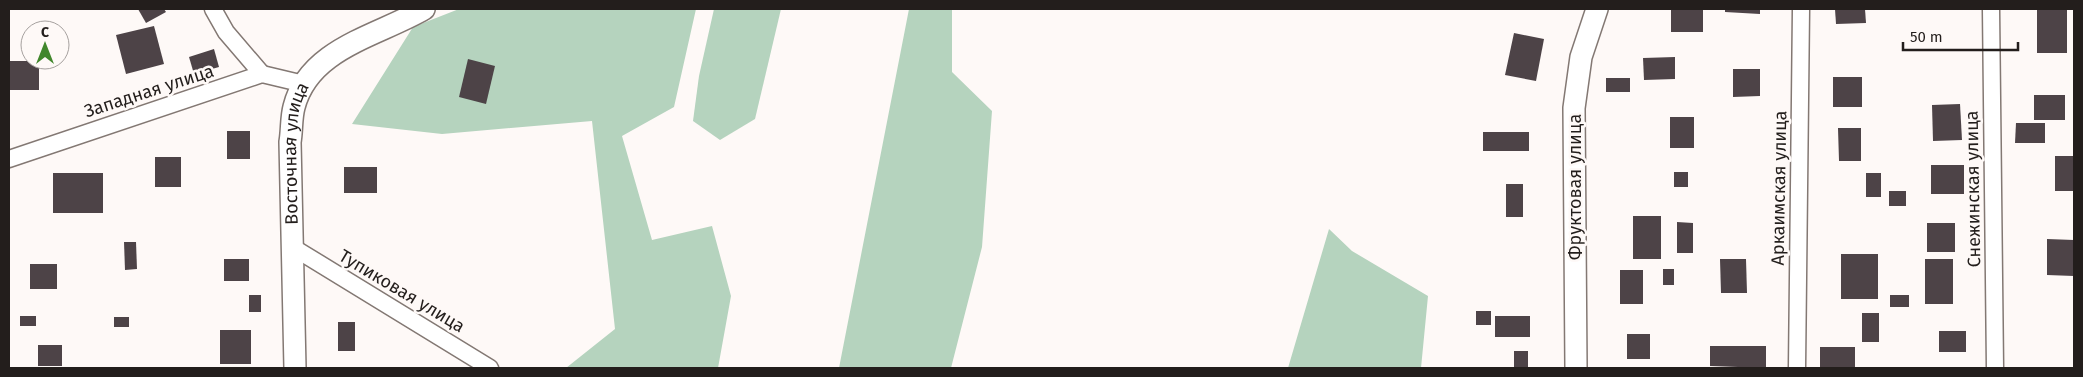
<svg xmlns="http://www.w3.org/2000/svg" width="2083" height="377" font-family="'Fira Sans',sans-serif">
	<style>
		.forest { fill: #b5d3be }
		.building { fill: #4d4347 }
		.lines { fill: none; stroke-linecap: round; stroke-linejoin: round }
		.minor-casing { stroke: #837873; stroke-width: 19 }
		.tertiary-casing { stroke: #837873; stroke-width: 24 }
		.minor { stroke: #fff; stroke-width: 16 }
		.tertiary { stroke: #fff; stroke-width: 21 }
		.labels { text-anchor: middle; stroke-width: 5; stroke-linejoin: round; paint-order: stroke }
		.street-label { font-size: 18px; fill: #231e1c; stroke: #fef9f7 }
	</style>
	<rect width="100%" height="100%" fill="#fef9f7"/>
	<g class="forest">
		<polygon points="459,9 696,9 674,107 622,136 652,240 712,226 731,296 718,368 566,368 615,329 592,121 442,134 352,124 413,27"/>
		<polygon points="714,9 781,9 755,119 720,140 693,121 699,76"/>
		<polygon points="909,9 952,9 952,72 992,111 982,247 951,368 839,368"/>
		<polygon points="1329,229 1352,251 1428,296 1421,368 1288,368"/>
	</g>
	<g class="building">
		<polygon points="138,9 164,9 166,12 146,23"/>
		<rect x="1671" y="9" width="32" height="23"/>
		<polygon points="1725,9 1760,9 1760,14 1725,12"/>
		<polygon points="1835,9 1865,9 1866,23 1836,24"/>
		<rect x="2037" y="9" width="30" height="44"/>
		<polygon points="154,26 164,64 126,74 116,35"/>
		<polygon points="1514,33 1544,39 1536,81 1505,75"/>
		<polygon points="214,49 219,67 194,74 189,57"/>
		<polygon points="1675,57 1675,79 1644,80 1643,58"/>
		<polygon points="468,59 495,66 486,104 459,97"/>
		<rect x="9" y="61" width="30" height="29"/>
		<polygon points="1733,69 1760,69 1760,96 1733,97"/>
		<rect x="1833" y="77" width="29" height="30"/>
		<rect x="1606" y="78" width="24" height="14"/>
		<rect x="2034" y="95" width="31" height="25"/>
		<polygon points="1960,104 1962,140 1933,141 1932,105"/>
		<rect x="1670" y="117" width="24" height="31"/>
		<polygon points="2016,123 2045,123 2045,143 2015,143"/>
		<polygon points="1838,128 1861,128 1861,161 1839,161"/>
		<rect x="227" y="131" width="23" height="28"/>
		<rect x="1483" y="132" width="46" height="19"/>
		<rect x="2055" y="156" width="19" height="35"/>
		<rect x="155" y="157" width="26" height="30"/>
		<rect x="1931" y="165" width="33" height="29"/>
		<rect x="344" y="167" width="33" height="26"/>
		<rect x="1674" y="172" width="14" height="15"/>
		<rect x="53" y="173" width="50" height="40"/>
		<rect x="1866" y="173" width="15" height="24"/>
		<rect x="1506" y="184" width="17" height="33"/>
		<rect x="1889" y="191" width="17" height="15"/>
		<rect x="1633" y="216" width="28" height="43"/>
		<polygon points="1677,222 1693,223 1693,253 1677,253"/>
		<rect x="1927" y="223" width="28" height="29"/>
		<polygon points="2047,239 2074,240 2074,276 2047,275"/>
		<polygon points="124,242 136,242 137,269 125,270"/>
		<rect x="1841" y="254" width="37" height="45"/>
		<rect x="224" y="259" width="25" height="22"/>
		<polygon points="1720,259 1746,259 1747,293 1721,293"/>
		<rect x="1925" y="259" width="28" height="45"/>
		<rect x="30" y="264" width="27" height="25"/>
		<rect x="1663" y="269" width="11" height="16"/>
		<rect x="1620" y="270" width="23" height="34"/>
		<rect x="249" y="295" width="12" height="17"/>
		<rect x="1890" y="295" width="19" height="12"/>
		<rect x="1476" y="311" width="15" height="14"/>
		<rect x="1862" y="313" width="17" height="29"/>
		<rect x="20" y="316" width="16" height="10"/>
		<rect x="1495" y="316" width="35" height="21"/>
		<rect x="114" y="317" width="15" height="10"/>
		<rect x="338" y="322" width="17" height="29"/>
		<rect x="220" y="330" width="31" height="34"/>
		<rect x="1939" y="331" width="27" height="21"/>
		<rect x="1627" y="334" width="23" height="25"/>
		<rect x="38" y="345" width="24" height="21"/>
		<polygon points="1710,346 1766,346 1766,368 1710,366"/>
		<rect x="1820" y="347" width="35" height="21"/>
		<rect x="1514" y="351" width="14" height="17"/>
	</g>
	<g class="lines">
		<g class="minor-casing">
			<g id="minor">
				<polyline points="213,9 226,32 262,74"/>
				<polyline points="1991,9 1995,368"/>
				<polyline points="9,159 262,74 304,84"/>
				<polyline points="294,248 490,368"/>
				<polyline points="1797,368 1801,9"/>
			</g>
		</g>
		<g class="tertiary-casing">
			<g id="tertiary">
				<path id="s1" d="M295,368L290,142C292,131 291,118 294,107C309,48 378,36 424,9"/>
				<polyline points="1576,368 1574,108 1581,57 1597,9"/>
			</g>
		</g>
		<use href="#minor" class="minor"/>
		<use href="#tertiary" class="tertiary"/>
	</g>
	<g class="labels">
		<g class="street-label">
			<text transform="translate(149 91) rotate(-18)" y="6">Западная улица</text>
			<text dy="6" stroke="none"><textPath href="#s1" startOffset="215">Восточная улица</textPath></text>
			<text transform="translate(1575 187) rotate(-90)" y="6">Фруктовая улица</text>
			<text transform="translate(1779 188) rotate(-89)" y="6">Аркаимская улица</text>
			<text transform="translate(1973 189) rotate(-91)" y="6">Снежинская улица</text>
			<text transform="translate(402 291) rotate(31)" y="6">Тупиковая улица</text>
		</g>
	</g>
	<rect width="2083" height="377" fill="none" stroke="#231e1c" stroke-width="20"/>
	<g transform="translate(45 45)"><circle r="24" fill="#fef9f7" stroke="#a6a19f"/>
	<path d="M0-4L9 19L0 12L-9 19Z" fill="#41872c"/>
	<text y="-8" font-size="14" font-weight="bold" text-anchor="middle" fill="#231e1c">С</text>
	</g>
	<path d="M1903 42v8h115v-8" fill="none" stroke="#231e1c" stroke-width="2.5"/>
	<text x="1910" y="42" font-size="15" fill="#231e1c" stroke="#fef9f7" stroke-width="4" paint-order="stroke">50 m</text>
</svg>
